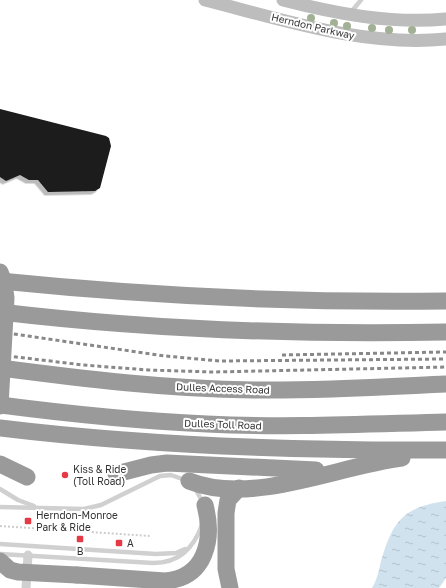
<svg xmlns="http://www.w3.org/2000/svg" width="446" height="588" font-family="'Golos Text',sans-serif">
	<style>
		.water { fill: url(#water-ripples) }
		.building { fill: #1a1a1a; filter: url(#shadow) }
		.lines { fill: none; stroke-linecap: round; stroke-linejoin: round }
		.path { stroke: #cdcdcd; stroke-width: 2; stroke-dasharray: 2 2; stroke-linecap: butt }
		.lane { stroke: #d0d0d0; stroke-width: 4.5 }
		.street { stroke: #d0d0d0; stroke-width: 9 }
		.secondary { stroke: #bdbdbd; stroke-width: 13 }
		.highway { stroke: #9a9a9a; stroke-width: 17 }
		.rail { stroke: #888; stroke-width: 3; stroke-dasharray: 4 3; stroke-linecap: butt }
		.highway-bridge { stroke: #9a9a9a; stroke-width: 17 }
		.tree { fill: #a2b095 }
		.poi-dot { fill: #e63946; stroke: #fff; stroke-width: 1.5 }
		.labels { text-anchor: middle; stroke-width: 4; stroke-linejoin: round; paint-order: stroke }
		.street-label { font-size: 10px; fill: #333; stroke: #fff }
		.poi-label { font-size: 10px; fill: #333; stroke: #fff; text-anchor: start }
	</style>
	<defs>
		<pattern id="water-ripples" width="26" height="14" patternUnits="userSpaceOnUse"><rect width="26" height="14" fill="#cfe2ee"/><path d="M2 4q2-2 4 0t4 0M15 11q2-2 4 0t4 0" fill="none" stroke="#b2c2cd"/></pattern>
		<filter id="shadow"><feDropShadow dx="-3.5" dy="3.5" stdDeviation="0" flood-color="#0004"/></filter>
	</defs>
	<rect width="100%" height="100%" fill="#fff"/>
	<path class="water" d="M446,501V578L439,588H372C377,580 379,570 381,561C393,521 403,507 446,501Z"/>
	<polygon class="building" points="0,109 106,136 109,138 111,146 100,188 95,191 48,192 38,180 29,180 20,175 6,181 0,177"/>
	<g class="lines">
		<polyline class="path" points="0,526 150,536"/>
		<g class="lane">
			<polyline points="351,12 361,0"/>
			<polyline points="195,488 203,503"/>
			<polyline points="0,489 18,500 34,506"/>
			<polyline points="0,507 84,509 101,505 160,476 171,475 185,480"/>
			<polyline points="0,544 156,554 176,553 185,549"/>
			<path d="M0,554L153,563C179,563 193,549 202,525"/>
		</g>
		<polyline class="street" points="26,588 28,555"/>
		<g class="secondary">
			<path d="M205,0C284,20 364,47 446,39"/>
			<path d="M283,0C337,14 391,24 446,19"/>
		</g>
		<g class="highway">
			<path d="M0,281C148,296 297,303 446,301"/>
			<path d="M0,312C151,330 294,335 446,332"/>
			<path d="M0,368C84,379 168,389 253,390C317,391 382,387 446,384"/>
			<path d="M0,405C69,414 138,421 207,424C287,428 367,424 446,422"/>
			<path d="M0,428C148,446 297,451 446,450"/>
			<polyline points="0,464 27,477"/>
			<polyline points="116,474 151,465 167,463 316,470"/>
			<path d="M189,481C252,506 337,466 402,458"/>
			<path d="M77,575L165,581C206,578 214,539 205,505"/>
			<polyline points="230,588 226,569 226,513 228,500 239,488"/>
		</g>
		<g class="rail">
			<polyline points="0,332 165,356 220,361 446,359"/>
			<polyline points="0,355 83,365 148,370 213,372 446,367"/>
			<polyline points="282,355 446,352"/>
		</g>
		<g class="highway-bridge">
			<polyline points="0,272 4,283 6,298 0,406"/>
			<polyline points="0,561 10,570 18,572 77,575"/>
		</g>
	</g>
	<g class="tree">
		<circle cx="311" cy="18" r="4"/>
		<circle cx="334" cy="23" r="4"/>
		<circle cx="347" cy="26" r="4"/>
		<circle cx="372" cy="28" r="4"/>
		<circle cx="389" cy="30" r="4"/>
		<circle cx="412" cy="30" r="4"/>
	</g>
	<g class="poi-dot">
		<circle cx="65" cy="475" r="4"/>
		<rect x="24" y="517" width="8" height="8" rx="2"/>
		<rect x="76" y="535" width="8" height="8" rx="2"/>
		<rect x="115" y="539" width="8" height="8" rx="2"/>
	</g>
	<g class="labels">
		<g class="street-label">
			<text transform="translate(313 26) rotate(13)" y="4">Herndon Parkway</text>
			<text transform="translate(223 388) rotate(2)" y="4">Dulles Access Road</text>
			<text transform="translate(223 424) rotate(2)" y="4">Dulles Toll Road</text>
		</g>
		<g class="poi-label">
			<text x="73" y="473">Kiss &amp; Ride<tspan x="73" dy="12">(Toll Road)</tspan></text>
			<text x="36" y="519">Herndon-Monroe<tspan x="36" dy="12">Park &amp; Ride</tspan></text>
			<text x="127" y="547">A</text>
			<text x="80" y="555" text-anchor="middle">B</text>
		</g>
	</g>
</svg>
